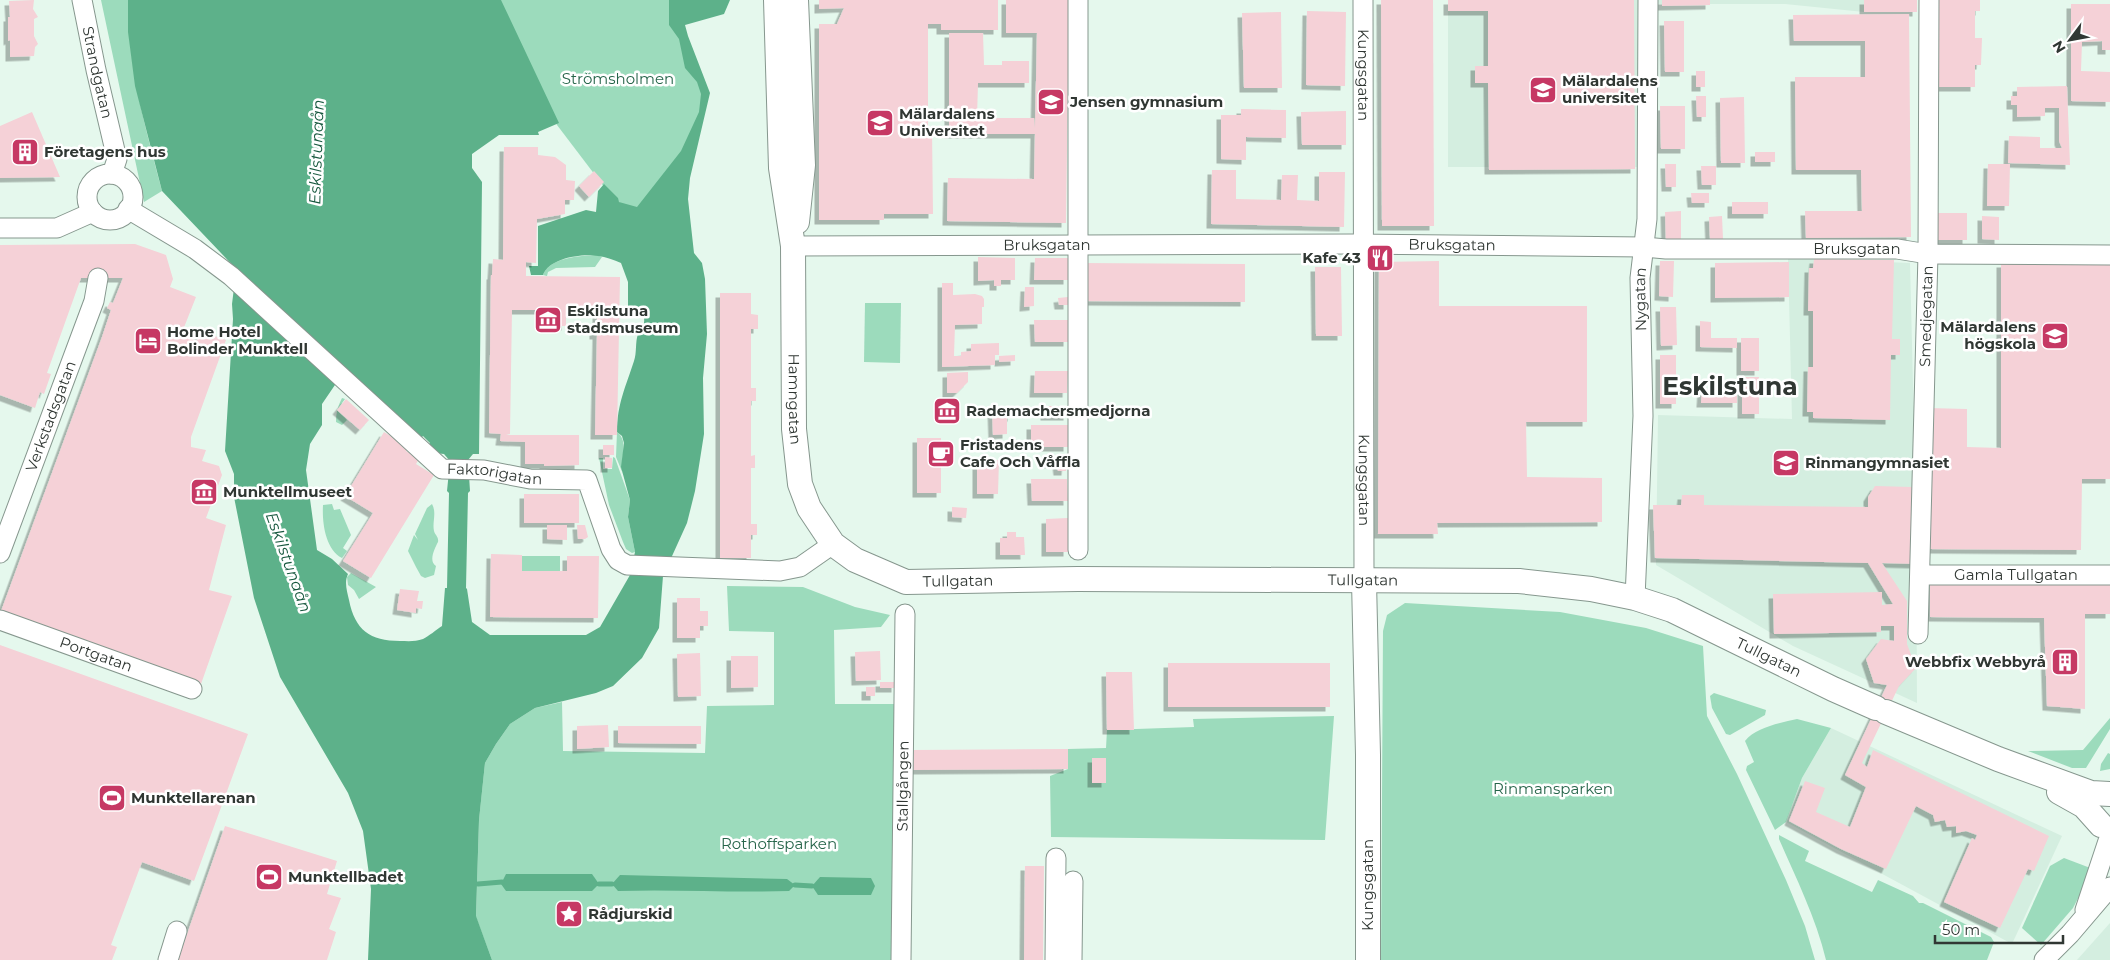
<svg xmlns="http://www.w3.org/2000/svg" width="2110" height="960" font-family="Montserrat,sans-serif">
	<style>
		.built { fill: #d4eee0 }
		.green { fill: #9cdbbc }
		.water { fill: #5db18a; fill-rule: evenodd }
		.lines { fill: none; stroke-linecap: round; stroke-linejoin: round }
		.stream { stroke: #5db18a; stroke-width: 5 }
		.building { fill: #f5d1d7; filter: url(#shadow) }
		.minor-casing { stroke: #86978e; stroke-width: 21 }
		.tertiary-casing { stroke: #86978e; stroke-width: 26 }
		.minor { stroke: #fff; stroke-width: 19 }
		.tertiary { stroke: #fff; stroke-width: 24 }
		.labels { text-anchor: middle; stroke-width: 5; stroke-linejoin: round; paint-order: stroke }
		.street-label { font-size: 15px; fill: #303733; stroke: #fff }
		.park-label { font-size: 15px; fill: #26654a; stroke: #fff }
		.poi-label { font-size: 15px; font-weight: bold; fill: #303733; stroke: #fff; text-anchor: start }
		.water-label { font-size: 16px; font-style: italic; fill: #17583e; stroke: #fff }
		.town-label { font-size: 25px; font-weight: bold; fill: #303733; stroke: #fff }
	</style>
	<defs>
		<filter id="shadow"><feDropShadow dx="-4.5" dy="4.5" stdDeviation="0" flood-color="#0004"/></filter>
	</defs>
	<rect width="100%" height="100%" fill="#e5f8ed"/>
	<g class="built">
		<polygon points="1448,0 1916,0 1864,12 1785,4 1639,4 1639,167 1448,167"/>
		<polygon points="1788,258 1910,263 1916,506 1917,703 1793,646 1656,565 1658,415 1792,419"/>
		<polygon points="1831,728 2062,836 2012,944 1786,822 1802,778"/>
		<polygon points="2110,923 2110,960 2077,960"/>
	</g>
	<g class="green">
		<path d="M101,0H128C128,68 145,126 162,191L144,202Z"/>
		<polygon points="498,0 676,0 706,96 694,139 659,189 632,212 611,196 557,125"/>
		<path d="M596,255L602,257L595,267L556,268L548,272L547,276L543,275C550,257 580,256 596,255Z"/>
		<polygon points="865,303 901,303 900,363 864,362"/>
		<path d="M342,398L345,399L337,410L347,420L342,425L336,422C336,412 338,406 342,398Z"/>
		<path d="M617,432C630,442 619,460 623,474L616,457Z"/>
		<polygon points="613,457 615,458 630,500 628,517 635,552 632,553 626,549 623,542 609,505 599,458 603,458 603,469 612,469"/>
		<path d="M332,504L334,510L340,509L351,535L343,548L347,551L342,558C325,549 322,522 323,505Z"/>
		<path d="M432,504C437,513 432,522 434,531C435,535 439,537 438,542C435,548 428,561 436,566L434,575L425,578L421,576L416,567L417,566L416,567L408,551L414,535L418,540L415,534L427,508Z"/>
		<rect x="522" y="556" width="38" height="15"/>
		<polygon points="351,573 376,587 359,599 354,590 348,585 347,577"/>
		<polygon points="727,586 803,587 855,607 890,615 881,627 834,630 835,704 895,704 894,960 492,960 476,917 479,820 485,763 496,744 510,724 535,708 562,702 563,751 705,753 707,706 774,705 774,632 729,631"/>
		<polygon points="1405,603 1560,612 1646,628 1703,646 1707,716 1737,774 1786,880 1805,926 1815,960 1381,960 1383,631 1387,615"/>
		<polygon points="1714,693 1766,710 1765,715 1730,735 1726,734 1712,708 1710,696"/>
		<polygon points="1334,716 1325,840 1051,837 1050,776 1068,769 1068,749 1106,748 1107,730 1194,727 1193,719"/>
		<polygon points="2110,718 2110,729 2086,768 2072,768 2028,751 2083,750"/>
		<path d="M1797,719L1831,728L1802,778L1786,822L1775,830L1746,770L1747,766L1754,762L1745,741C1756,727 1780,723 1797,719Z"/>
		<polygon points="2108,753 2110,754 2110,769 2100,771 2101,764"/>
		<path d="M1779,835L1809,851L1805,861L1872,892L1878,880L1913,896L1919,903H1923L1991,937L1994,942L1987,960H1826C1816,918 1796,878 1779,839Z"/>
		<polygon points="2064,858 2093,869 2073,908 2041,945 2022,928 2050,866"/>
	</g>
	<g class="water">
		<path d="M128,0H501L559,123L538,132L539,135H499L472,154V168L482,182L479,454H473L468,460L470,491L468,493L466,588L467,589L472,622L490,635H586L600,627L630,575L635,552L628,517L630,500L621,467L624,443L622,436L617,432C617,404 626,386 634,361C637,353 635,342 638,334C642,327 645,326 644,317L628,308V282L621,263C614,260 606,257 598,256C582,253 549,258 543,275H531L529,266H538V226L586,210L596,212L598,191L604,184L618,198L619,202L637,207L681,151L699,112L701,94L697,82L685,68L679,39L669,25V0H730L724,14L685,25L688,36L710,93L690,178L688,199L694,253L702,263L705,279L707,334L703,378L704,434L695,491L687,523L663,576L659,628L642,658L613,686L596,693L535,708L510,724L496,744L485,763L479,820L476,916L492,960H368L371,889L363,831L348,793L280,677L254,598L234,497V474L225,451L233,319L232,304L234,288L260,294L162,191L135,86L128,32ZM337,382L419,440L423,436L430,443L427,447L435,453L444,454L450,461L447,491L449,493L447,588H445L442,626C436,630 429,636 423,639C415,642 407,641 400,641C370,641 355,630 349,600C347,591 344,582 348,574L332,559L317,550L306,470L310,444L322,425V404Z"/>
		<polygon points="506,874 592,874 599,884 592,891 506,891 501,884"/>
		<path d="M620,875L787,879L795,885L789,891C732,893 675,889 618,891L612,884Z"/>
		<polygon points="820,877 871,878 875,886 871,895 818,895 812,886"/>
	</g>
	<g class="lines">
		<g class="stream">
			<polyline points="478,884 502,882"/>
			<polyline points="599,884 612,884"/>
			<polyline points="795,885 812,886"/>
		</g>
	</g>
	<g class="building">
		<polygon points="34,0 33,9 38,17 34,19 34,36 38,44 35,47 34,56 10,57 10,40 8,41 8,17 10,17 9,1"/>
		<polygon points="819,0 998,0 998,30 941,30 941,24 928,24 928,128 932,128 933,214 884,214 884,220 819,220 819,24 837,24 844,8 819,9"/>
		<polygon points="1006,0 1069,0 1066,223 947,221 948,178 1034,179 1035,134 949,134 949,33 983,33 984,65 1002,65 1002,61 1029,61 1029,83 978,83 977,118 1034,118 1035,128 1037,33 1006,33"/>
		<polygon points="1381,0 1433,0 1434,226 1382,226"/>
		<polygon points="1448,0 1634,0 1635,169 1489,170 1488,83 1475,83 1475,66 1488,66 1488,11 1448,11"/>
		<polygon points="1662,0 1710,0 1710,5 1662,6"/>
		<rect x="1864" y="0" width="53" height="12"/>
		<polygon points="1939,0 1980,0 1980,11 1975,11 1975,38 1982,38 1981,65 1975,65 1975,87 1938,87"/>
		<polygon points="2071,4 2110,4 2110,50 2102,50 2102,41 2082,42 2081,71 2110,72 2110,102 2071,101"/>
		<polygon points="1307,11 1346,12 1345,86 1306,85"/>
		<polygon points="1281,12 1282,88 1244,88 1242,13"/>
		<polygon points="1909,14 1911,237 1806,238 1805,211 1862,211 1861,170 1796,170 1795,77 1865,77 1865,41 1794,41 1793,15"/>
		<polygon points="1664,21 1684,21 1684,72 1665,72"/>
		<rect x="1696" y="71" width="9" height="16"/>
		<polygon points="2067,86 2070,165 2008,163 2009,136 2040,137 2040,148 2062,148 2059,141 2059,108 2045,108 2045,116 2017,117 2017,105 2011,105 2011,96 2017,96 2017,87"/>
		<polygon points="1696,96 1706,96 1706,117 1697,117"/>
		<polygon points="1744,97 1745,163 1721,163 1720,98"/>
		<polygon points="1660,106 1685,106 1685,149 1661,149"/>
		<polygon points="1241,109 1286,110 1286,138 1246,137 1246,160 1221,159 1221,115 1241,115"/>
		<polygon points="1346,111 1346,145 1302,145 1301,112"/>
		<polygon points="32,112 60,177 0,178 0,126"/>
		<polygon points="504,147 538,147 538,155 555,157 566,165 566,180 575,181 574,200 565,200 565,214 537,219 536,263 526,262 526,276 620,277 617,435 595,435 597,335 594,335 594,331 597,331 597,311 566,310 566,326 550,326 542,325 542,310 512,310 510,434 506,435 579,435 579,465 544,466 544,464 525,464 525,442 500,441 501,434 489,433 491,275 492,275 493,259 503,260"/>
		<rect x="1755" y="152" width="20" height="10"/>
		<polygon points="1665,164 1676,164 1676,187 1666,187"/>
		<polygon points="1988,164 2010,164 2009,206 1987,206"/>
		<polygon points="1701,166 1716,166 1716,185 1702,185"/>
		<polygon points="1212,170 1236,170 1236,199 1281,200 1282,175 1298,175 1297,200 1319,201 1319,172 1345,172 1344,227 1211,224"/>
		<polygon points="594,171 604,182 589,197 579,186"/>
		<polygon points="1691,193 1709,193 1709,203 1692,203"/>
		<rect x="1732" y="202" width="36" height="12"/>
		<polygon points="1681,211 1681,242 1666,243 1665,212"/>
		<rect x="1938" y="213" width="29" height="27"/>
		<polygon points="1722,216 1723,239 1710,239 1709,217"/>
		<polygon points="1982,216 1999,217 1999,240 1982,239"/>
		<polygon points="135,244 166,255 173,279 170,287 196,297 181,335 197,341 201,331 226,340 191,437 191,447 206,450 202,461 219,466 222,475 206,518 226,525 209,590 232,596 201,684 0,614 102,337 111,310 107,308 110,302 113,303 123,278 81,278 47,373 51,374 44,394 40,392 35,408 0,395 0,245"/>
		<polygon points="978,257 1015,258 1015,280 1001,280 1001,286 994,286 994,280 978,281"/>
		<polygon points="1035,258 1068,258 1068,280 1034,280"/>
		<polygon points="1814,259 1894,260 1892,339 1900,339 1900,355 1891,355 1890,420 1813,418 1813,412 1807,412 1808,367 1813,367 1813,311 1808,311 1809,268 1813,268"/>
		<polygon points="1439,261 1439,306 1587,306 1587,422 1526,422 1527,477 1602,478 1602,522 1437,523 1438,534 1378,534 1379,262"/>
		<polygon points="1660,261 1674,261 1673,297 1659,296"/>
		<polygon points="1789,262 1789,297 1715,298 1715,263"/>
		<polygon points="1080,263 1245,264 1245,302 1080,301"/>
		<polygon points="2001,263 2110,263 2110,479 2082,479 2081,550 1928,549 1928,408 1967,409 1967,447 2001,448"/>
		<polygon points="1315,267 1341,267 1342,336 1316,336"/>
		<polygon points="942,283 953,283 953,295 975,294 982,296 984,299 984,307 982,307 982,324 955,325 954,356 961,356 961,352 971,351 971,344 999,343 999,355 995,355 995,365 942,367"/>
		<polygon points="1025,287 1034,287 1034,306 1024,307"/>
		<polygon points="720,293 751,293 751,314 758,315 758,329 751,329 751,388 756,388 756,401 751,401 751,456 755,455 755,468 751,468 751,524 757,524 757,535 751,535 751,558 720,558"/>
		<polygon points="1068,297 1068,305 1059,305 1058,298"/>
		<polygon points="1660,307 1676,307 1677,345 1661,346"/>
		<polygon points="1034,320 1068,320 1068,342 1035,342"/>
		<polygon points="1700,321 1711,322 1711,338 1737,338 1737,348 1700,347"/>
		<rect x="1741" y="338" width="18" height="33"/>
		<polygon points="1015,355 1015,361 999,362 999,356"/>
		<rect x="1660" y="355" width="16" height="49"/>
		<polygon points="1035,371 1068,371 1067,393 1034,393"/>
		<polygon points="968,372 968,382 957,393 947,393 947,373"/>
		<rect x="1742" y="377" width="17" height="37"/>
		<polygon points="1702,389 1737,389 1737,403 1701,403"/>
		<polygon points="346,399 369,420 360,430 337,410"/>
		<rect x="1045" y="406" width="23" height="10"/>
		<polygon points="992,408 1006,408 1006,411 1012,410 1012,417 1007,418 1007,434 993,435"/>
		<rect x="1031" y="425" width="37" height="22"/>
		<polygon points="384,432 409,447 406,451 419,459 416,464 434,475 371,578 343,561 373,513 345,496"/>
		<rect x="917" y="438" width="24" height="55"/>
		<rect x="603" y="445" width="11" height="10"/>
		<polygon points="605,457 612,458 612,468 605,468"/>
		<polygon points="1067,457 1066,471 1058,471 1057,463 1045,464 1045,458"/>
		<polygon points="977,460 999,460 998,494 977,494"/>
		<polygon points="1031,479 1067,479 1068,501 1032,501"/>
		<polygon points="1875,486 1913,487 1917,564 1882,563 1907,601 1907,644 1916,668 1899,686 1862,763 1867,767 1873,750 2049,836 2034,871 2028,869 2000,928 1944,902 1972,838 1975,840 1977,835 1966,831 1956,833 1956,826 1947,827 1945,820 1935,822 1933,815 1916,806 1886,869 1841,849 1789,821 1805,781 1825,788 1816,812 1850,827 1866,787 1845,775 1887,685 1874,683 1866,659 1881,639 1894,641 1894,626 1881,626 1881,632 1774,634 1773,594 1882,592 1882,605 1893,604 1868,563 1655,558 1653,505 1681,505 1682,495 1704,495 1704,505 1868,507 1868,497"/>
		<rect x="524" y="494" width="55" height="29"/>
		<polygon points="952,507 967,508 966,518 952,517"/>
		<polygon points="1068,518 1068,552 1046,552 1046,519"/>
		<polygon points="547,525 567,525 567,540 547,539"/>
		<polygon points="577,525 585,525 588,537 585,539 578,539"/>
		<polygon points="1007,532 1016,532 1016,537 1024,537 1025,555 1000,555 1000,538 1007,538"/>
		<polygon points="491,554 522,555 522,571 567,571 567,556 599,556 598,618 490,617"/>
		<polygon points="2110,576 2110,614 2085,614 2085,709 2047,706 2044,618 1930,617 1930,578"/>
		<polygon points="400,589 419,591 417,601 423,601 422,609 416,608 416,613 397,610"/>
		<polygon points="677,598 700,598 700,611 708,611 708,626 700,626 700,638 677,638"/>
		<polygon points="0,645 248,734 194,881 142,862 111,945 117,947 112,960 0,960"/>
		<polygon points="880,651 881,680 856,681 855,652"/>
		<polygon points="700,653 701,696 678,697 677,654"/>
		<polygon points="731,656 758,656 758,687 731,688"/>
		<rect x="1168" y="663" width="162" height="44"/>
		<polygon points="1106,672 1132,672 1134,730 1107,730"/>
		<rect x="880" y="682" width="16" height="6"/>
		<rect x="866" y="687" width="9" height="9"/>
		<polygon points="608,725 609,747 577,749 577,726"/>
		<polygon points="618,726 701,726 701,744 618,743"/>
		<polygon points="1068,749 1068,769 912,770 912,750"/>
		<rect x="1092" y="758" width="14" height="25"/>
		<polygon points="225,826 337,861 327,894 341,898 329,929 336,932 327,960 178,960"/>
		<polygon points="1025,866 1044,866 1043,960 1024,960"/>
	</g>
	<g class="lines">
		<g class="minor-casing">
			<g id="minor">
				<path id="s1" d="M82,0L96,70L117,159L112,174"/>
				<path id="s2" d="M1363,0L1364,581"/>
				<circle cx="110" cy="197" r="23"/>
				<path id="s3" d="M128,209L195,249L231,276L442,469L484,470L530,479L587,480L611,549L618,560L627,565L780,571L800,567L833,544"/>
				<polyline points="0,228 57,228 93,212"/>
				<path id="s4" d="M793,246L1352,244L1644,247L1666,249H1897L1928,254L2110,255"/>
				<polyline points="1078,550 1078,0"/>
				<path id="s5" d="M0,553L94,301L98,278"/>
				<path id="s6" d="M1921,575H2110"/>
				<path id="s7" d="M1635,598L1643,416L1640,278L1647,219L1648,0"/>
				<path id="s8" d="M0,620L192,689"/>
				<path id="s9" d="M1918,634L1928,254L1929,0"/>
				<polyline points="2085,910 2108,841"/>
				<polyline points="168,960 177,931"/>
				<path id="s10" d="M901,960L905,614"/>
				<polyline points="1055,960 1056,858"/>
				<polyline points="1072,960 1073,881"/>
				<polyline points="2044,960 2070,934 2110,887"/>
			</g>
		</g>
		<g class="tertiary-casing">
			<g id="tertiary">
				<path id="s11" d="M776,0L781,168L793,246L794,429L800,484L809,508L833,544L855,560L906,582L1078,579L1519,581L1591,589L1635,598L1672,610L1833,689L1876,708"/>
				<polyline points="796,0 803,165 797,222"/>
				<polyline points="1364,581 1368,755 1368,960"/>
				<polyline points="1886,712 1998,759 2091,793 2110,794"/>
				<polyline points="2059,792 2084,806 2101,825"/>
			</g>
		</g>
		<use href="#minor" class="minor"/>
		<use href="#tertiary" class="tertiary"/>
	</g>
	<defs>
		<g id="university-square" transform="scale(1.4375)"><rect x="-9" y="-9" width="18" height="18" rx="4" fill="#c63864" stroke="#fff"/><path d="M0-5L7-2L0 1L-7-2ZM-4 1L0 2.5L4 1V4Q0 6-4 4Z" fill="#fff"/></g>
		<g id="school-square" transform="scale(1.4375)"><rect x="-9" y="-9" width="18" height="18" rx="4" fill="#c63864" stroke="#fff"/><path d="M0-5L7-2L0 1L-7-2ZM-4 1L0 2.5L4 1V4Q0 6-4 4Z" fill="#fff"/></g>
		<g id="building-square" transform="scale(1.4375)"><rect x="-9" y="-9" width="18" height="18" rx="4" fill="#c63864" stroke="#fff"/><path d="M-4-6H4V6H1V3H-1V6H-4ZM-2.5-4.3h1.7v1.8h-1.7ZM.8-4.3h1.7v1.8H.8ZM-2.5-1h1.7V.8h-1.7ZM.8-1h1.7V.8H.8Z" fill="#fff"/></g>
		<g id="restaurant-square" transform="scale(1.4375)"><rect x="-9" y="-9" width="18" height="18" rx="4" fill="#c63864" stroke="#fff"/><path d="M-5-6h1v4h1v-4h1v4h1v-4h1v5L-1.5 .5V6h-2V.5L-5-1ZM5-6V6H3V1.5H1.5Q1.5-4 5-6Z" fill="#fff"/></g>
		<g id="museum-square" transform="scale(1.4375)"><rect x="-9" y="-9" width="18" height="18" rx="4" fill="#c63864" stroke="#fff"/><path d="M0-6L6-3V-2H-6V-3ZM-5-1h2V3h-2ZM-1-1h2V3h-2ZM3-1h2V3H3ZM-6 4H6V6H-6Z" fill="#fff"/></g>
		<g id="hotel-square" transform="scale(1.4375)"><rect x="-9" y="-9" width="18" height="18" rx="4" fill="#c63864" stroke="#fff"/><path d="M-6-4.5h1.5V1H6V5H4.5V3h-9V5H-6ZM-4 0a1.8 1.8 0 1 1 3.6 0ZM.5 0V-2.5h3Q6-2.5 6 0Z" fill="#fff"/></g>
		<g id="cafe-square" transform="scale(1.4375)"><rect x="-9" y="-9" width="18" height="18" rx="4" fill="#c63864" stroke="#fff"/><path d="M-5.5-4.5H6V0H3Q3 3.5 0 3.5H-2.5Q-5.5 3.5-5.5 0ZM3-3.2v2h1.7v-2ZM-6 4.5H4V6H-6Z" fill="#fff"/></g>
		<g id="stadium-square" transform="scale(1.4375)"><rect x="-9" y="-9" width="18" height="18" rx="4" fill="#c63864" stroke="#fff"/><path d="M0-5a6.5 5 0 1 0 0 10a6.5 5 0 1 0 0-10ZM-3.5-1.8h7v3.6h-7Z" fill="#fff"/></g>
		<g id="sight-square" transform="scale(1.4375)"><rect x="-9" y="-9" width="18" height="18" rx="4" fill="#c63864" stroke="#fff"/><path d="M0-6L1.8-2.2L6-1.7L2.9 1.2L3.7 5.4L0 3.3L-3.7 5.4L-2.9 1.2L-6-1.7L-1.8-2.2Z" fill="#fff"/></g>
	</defs>
	<g fill-rule="evenodd">
		<use href="#university-square" x="1543" y="90"/>
		<use href="#school-square" x="1051" y="102"/>
		<use href="#university-square" x="880" y="123"/>
		<use href="#building-square" x="25" y="152"/>
		<use href="#restaurant-square" x="1380" y="258"/>
		<use href="#museum-square" x="548" y="320"/>
		<use href="#university-square" x="2055" y="336"/>
		<use href="#hotel-square" x="148" y="341"/>
		<use href="#museum-square" x="947" y="411"/>
		<use href="#cafe-square" x="941" y="454"/>
		<use href="#school-square" x="1786" y="463"/>
		<use href="#museum-square" x="204" y="492"/>
		<use href="#building-square" x="2065" y="662"/>
		<use href="#stadium-square" x="112" y="798"/>
		<use href="#stadium-square" x="269" y="877"/>
		<use href="#sight-square" x="569" y="914"/>
	</g>
	<g class="labels">
		<g class="street-label">
			<text dy="5" stroke="none"><textPath href="#s1" startOffset="74">Strandgatan</textPath></text>
			<text dy="5" stroke="none"><textPath href="#s2" startOffset="75">Kungsgatan</textPath></text>
			<text dy="5" stroke="none"><textPath href="#s4" startOffset="254">Bruksgatan</textPath></text>
			<text dy="5" stroke="none"><textPath href="#s4" startOffset="659">Bruksgatan</textPath></text>
			<text dy="5" stroke="none"><textPath href="#s4" startOffset="1064">Bruksgatan</textPath></text>
			<text dy="5" stroke="none"><textPath href="#s7" startOffset="299">Nygatan</textPath></text>
			<text dy="5" stroke="none"><textPath href="#s9" startOffset="318">Smedjegatan</textPath></text>
			<text dy="5" stroke="none"><textPath href="#s11" startOffset="400">Hamngatan</textPath></text>
			<text dy="5" stroke="none"><textPath href="#s5" startOffset="146">Verkstadsgatan</textPath></text>
			<text dy="5" stroke="none"><textPath href="#s3" startOffset="462">Faktorigatan</textPath></text>
			<text dy="5" stroke="none"><textPath href="#s2" startOffset="480">Kungsgatan</textPath></text>
			<text dy="5" stroke="none"><textPath href="#s6" startOffset="95">Gamla Tullgatan</textPath></text>
			<text dy="5" stroke="none"><textPath href="#s11" startOffset="689">Tullgatan</textPath></text>
			<text dy="5" stroke="none"><textPath href="#s11" startOffset="1094">Tullgatan</textPath></text>
			<text dy="5" stroke="none"><textPath href="#s8" startOffset="102">Portgatan</textPath></text>
			<text dy="5" stroke="none"><textPath href="#s11" startOffset="1514">Tullgatan</textPath></text>
			<text dy="5" stroke="none"><textPath href="#s10" startOffset="174">Stallgången</textPath></text>
			<text transform="translate(1368 885) rotate(-90)" y="5">Kungsgatan</text>
		</g>
		<g class="park-label">
			<text x="618" y="84">Strömsholmen</text>
			<text x="1553" y="794">Rinmansparken</text>
			<text x="779" y="849">Rothoffsparken</text>
		</g>
		<g class="poi-label">
			<text x="1562" y="86">Mälardalens<tspan x="1562" dy="17">universitet</tspan></text>
			<text x="1070" y="107">Jensen gymnasium</text>
			<text x="899" y="119">Mälardalens<tspan x="899" dy="17">Universitet</tspan></text>
			<text x="44" y="157">Företagens hus</text>
			<text x="1361" y="263" text-anchor="end">Kafe 43</text>
			<text x="567" y="316">Eskilstuna<tspan x="567" dy="17">stadsmuseum</tspan></text>
			<text x="2036" y="332" text-anchor="end">Mälardalens<tspan x="2036" dy="17">högskola</tspan></text>
			<text x="167" y="337">Home Hotel<tspan x="167" dy="17">Bolinder Munktell</tspan></text>
			<text x="966" y="416">Rademachersmedjorna</text>
			<text x="960" y="450">Fristadens<tspan x="960" dy="17">Cafe Och Våffla</tspan></text>
			<text x="1805" y="468">Rinmangymnasiet</text>
			<text x="223" y="497">Munktellmuseet</text>
			<text x="2046" y="667" text-anchor="end">Webbfix Webbyrå</text>
			<text x="131" y="803">Munktellarenan</text>
			<text x="288" y="882">Munktellbadet</text>
			<text x="588" y="919">Rådjurskid</text>
		</g>
		<g class="water-label">
			<text transform="translate(316 152) rotate(-88)" y="6">Eskilstunaån</text>
			<text transform="translate(289 562) rotate(70)" y="6">Eskilstunaån</text>
		</g>
		<g class="town-label">
			<text x="1730" y="395">Eskilstuna</text>
		</g>
	</g>
	<g transform="translate(2070 40) rotate(238)" stroke="#ffffff" stroke-width="4" paint-order="stroke">
	<path d="M0-4L9 19L0 12L-9 19Z" fill="#303733"/>
	<text y="-8" font-size="14" font-weight="bold" text-anchor="middle" fill="#303733">N</text>
	</g>
	<path d="M1935 935v8h128v-8" fill="none" stroke="#303733" stroke-width="2.5"/>
	<text x="1942" y="935" font-size="15" fill="#303733" stroke="#ffffff" stroke-width="4" paint-order="stroke">50 m</text>
</svg>
